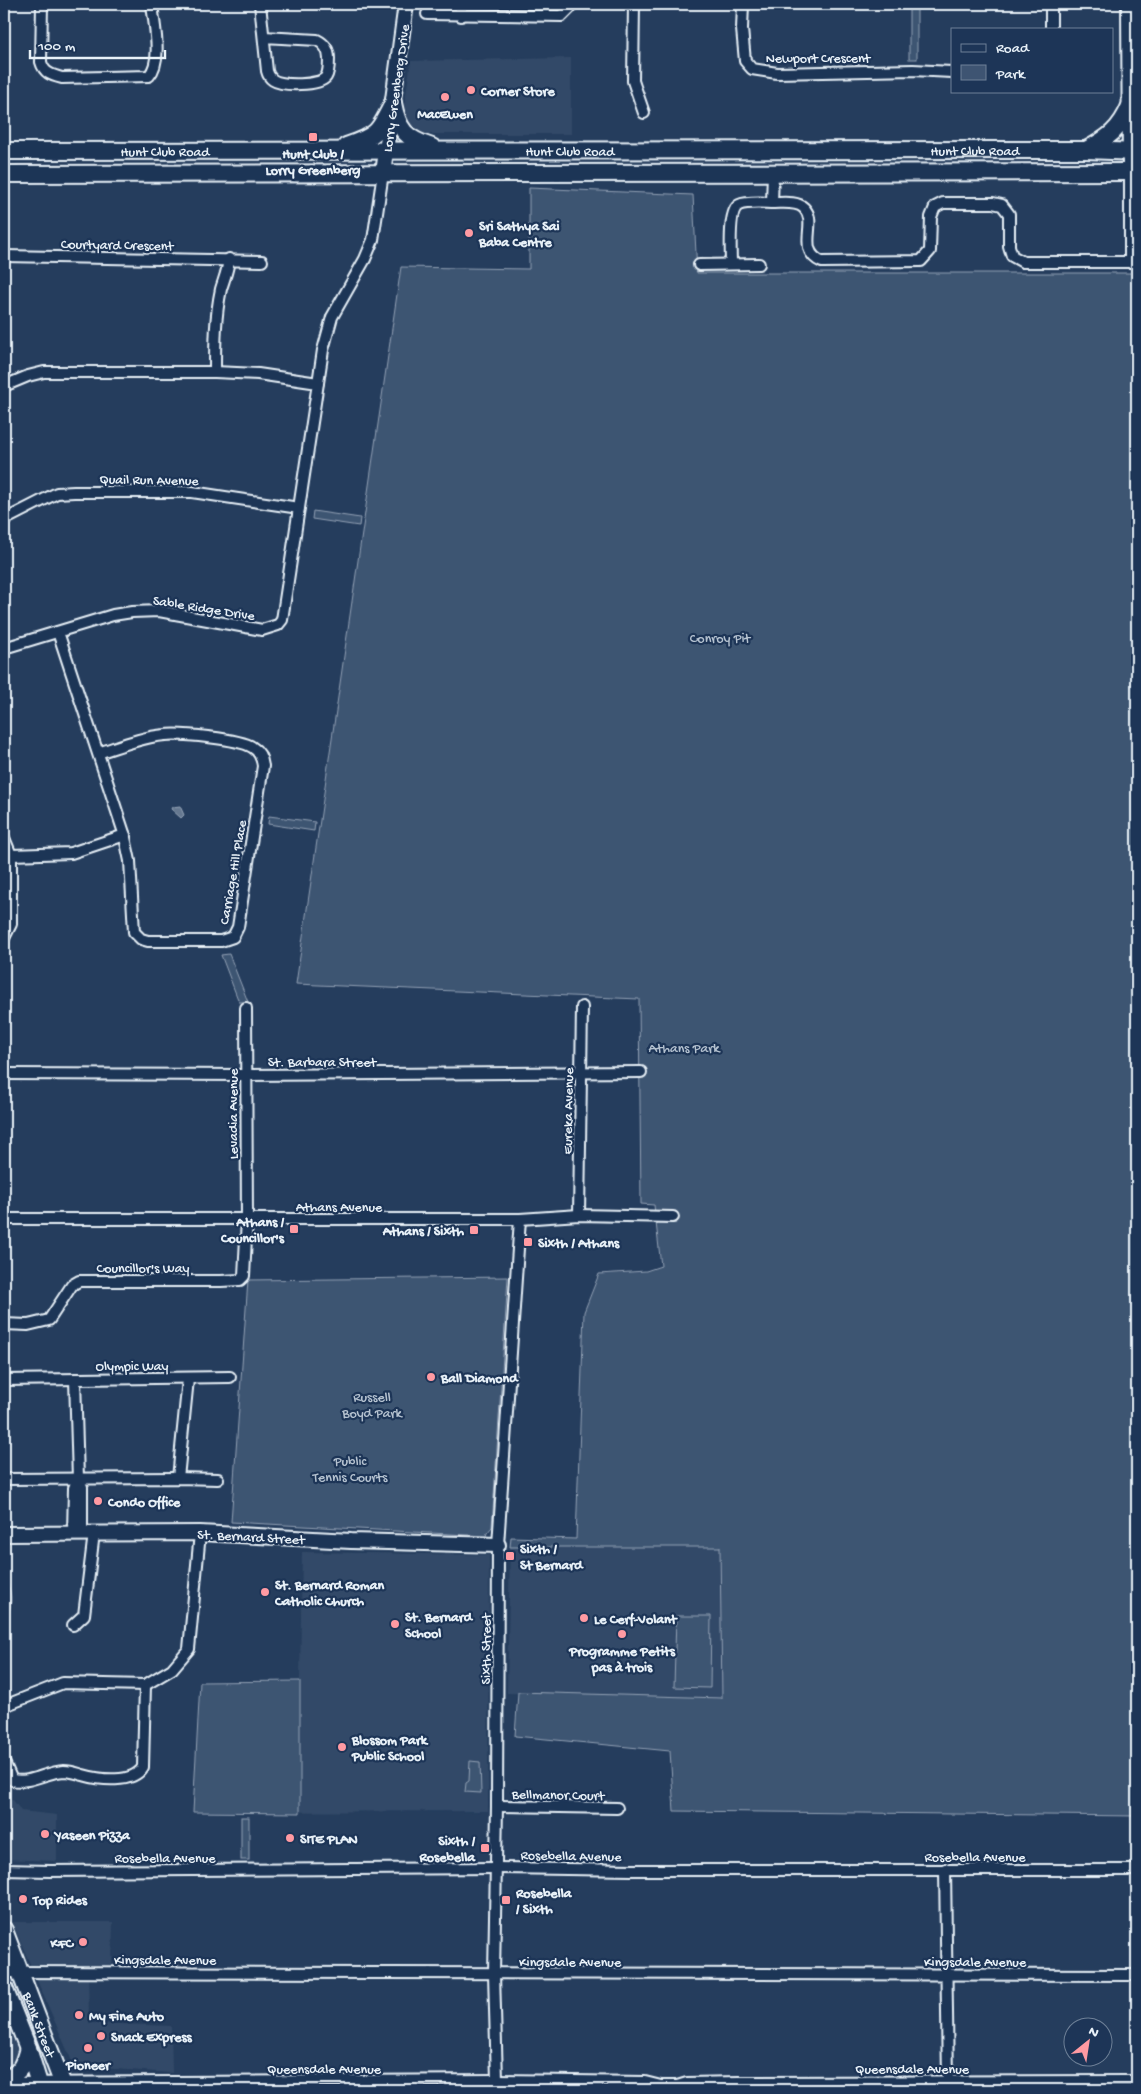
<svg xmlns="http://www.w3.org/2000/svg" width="1141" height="2094" font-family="'Gochi Hand',sans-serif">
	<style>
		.built { fill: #334a68 }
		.green { fill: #3e5472; stroke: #93a2b5 }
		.water { fill: #657890; stroke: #99a8ba }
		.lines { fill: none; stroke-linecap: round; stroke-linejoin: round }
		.street-casing { stroke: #e8f1f8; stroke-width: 14 }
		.secondary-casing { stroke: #e8f1f8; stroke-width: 18 }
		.primary-casing { stroke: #e8f1f8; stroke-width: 20 }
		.street { stroke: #1d3557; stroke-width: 10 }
		.secondary { stroke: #1d3557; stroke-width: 14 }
		.primary { stroke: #1d3557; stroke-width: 16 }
		.poi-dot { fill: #ff9aa2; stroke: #1d3557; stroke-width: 2 }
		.labels { text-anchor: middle; stroke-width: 4.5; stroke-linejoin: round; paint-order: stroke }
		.street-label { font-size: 14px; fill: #e8f1f8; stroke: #1d3557 }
		.poi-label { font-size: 14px; font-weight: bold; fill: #e8f1f8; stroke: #1d3557; text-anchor: start }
		.park-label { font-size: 14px; fill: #b5c2d0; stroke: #1d3557 }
	</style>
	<rect width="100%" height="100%" fill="#253d5d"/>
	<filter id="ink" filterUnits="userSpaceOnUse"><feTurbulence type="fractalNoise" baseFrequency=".02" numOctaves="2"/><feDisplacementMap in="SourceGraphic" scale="10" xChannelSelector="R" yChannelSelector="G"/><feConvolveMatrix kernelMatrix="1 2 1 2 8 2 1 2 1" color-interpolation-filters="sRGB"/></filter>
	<g filter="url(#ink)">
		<g class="built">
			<polygon points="571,58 571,134 417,134 408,126 403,115 411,61"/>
			<polygon points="576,1546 720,1547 722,1698 507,1693 510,1547"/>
			<polygon points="302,1552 489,1555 488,1811 193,1812 200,1682 300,1681"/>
			<polygon points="13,1800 21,1811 57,1815 57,1861 4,1859 4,1801"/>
			<polygon points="12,1922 113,1922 112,1966 88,1966 89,2023 171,2026 172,2073 74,2066"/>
			<polygon points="4,2014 18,2052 10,2068 4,2068"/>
		</g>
		<g class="green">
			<rect x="909" y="4" width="8" height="55"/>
			<polygon points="529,188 693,195 697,273 1137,273 1137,1816 674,1811 670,1751 515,1736 518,1692 722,1698 720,1547 510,1547 511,1537 576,1539 584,1312 599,1274 646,1271 661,1266 654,1205 641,1204 639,999 296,984 401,267 529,269"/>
			<polygon points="313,511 360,518 359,526 312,519"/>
			<polygon points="269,816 315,822 314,831 268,824"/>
			<polygon points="229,954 248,1002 239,1002 221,955"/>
			<polygon points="508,1277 492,1527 487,1533 486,1536 231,1522 248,1280"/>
			<path d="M4,1578C15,1593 11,1610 4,1626Z"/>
			<polygon points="676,1616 711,1616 710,1688 674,1687"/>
			<polygon points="300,1681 300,1813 193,1812 200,1682"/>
			<polygon points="470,1761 480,1762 481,1793 465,1792 466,1783 469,1781"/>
			<rect x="241" y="1817" width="8" height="43"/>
		</g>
		<polygon class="water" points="180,806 184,815 181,818 171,809 172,807"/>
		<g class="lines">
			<g class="street-casing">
				<g id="street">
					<path d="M42,4L41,62C44,73 51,75 62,78L149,76C163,60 154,25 152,4"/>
					<path d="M260,4L267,71C268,75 270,78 273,80C282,86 319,86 326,77C329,72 329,65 329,59C329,50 325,44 317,40L264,37"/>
					<polyline points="461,4 461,16"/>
					<polyline points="634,4 633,81 644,113"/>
					<polyline points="743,4 742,29 745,61 752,69 777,73 913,70 952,72"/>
					<polyline points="427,14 562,16 570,8 570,4"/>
					<polyline points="1051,29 1051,4"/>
					<polyline points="1130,172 1130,262"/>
					<polyline points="772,203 773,173"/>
					<polyline points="4,256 262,261"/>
					<path d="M731,264C731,252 728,210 739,205C748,201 764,203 774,203C783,203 797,201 804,208C819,223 795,250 822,262L921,261L930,251L931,217L935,207L943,203H993L1002,205L1009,214V246L1012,256L1023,262H1137"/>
					<polyline points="699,265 759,264"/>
					<path d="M215,372C215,344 215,317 221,289C224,279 228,270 229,259"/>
					<polyline points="4,386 28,376 44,372 215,372 258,374 318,383"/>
					<polyline points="4,520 57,493 74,492 192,492 299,508"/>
					<path d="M58,632L124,833L130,861L134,932L141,939L148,941H221L233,937L238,927L263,766C262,758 259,751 252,747C240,739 180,733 165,735C142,737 120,746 98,753"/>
					<polyline points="4,648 113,615 132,612 159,611 262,630 278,625 282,620 323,350 332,317 365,259 373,240 383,173"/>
					<polyline points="4,838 11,855 11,924 4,938"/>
					<polyline points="11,855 71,853 125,835"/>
					<polyline points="4,1074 246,1075 641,1072"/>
					<polyline points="579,1215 582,1007"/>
					<polyline points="4,1219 520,1219 579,1215 673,1217"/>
					<polyline points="4,1324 28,1325 49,1320 72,1285 79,1281 221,1281 240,1280 244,1276 247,1219 246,1008"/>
					<polyline points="75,1379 78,1479"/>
					<polyline points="4,1380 230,1377"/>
					<polyline points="178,1478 188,1379"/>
					<polyline points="4,1479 178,1478 218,1479"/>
					<polyline points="73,1533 74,1488 78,1479 82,1487 82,1533"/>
					<polyline points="73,1625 84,1615 94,1533"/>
					<polyline points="4,1706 63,1683 145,1685 172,1669 189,1649 200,1533"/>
					<path d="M4,1762L12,1780C30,1784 46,1772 64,1771C71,1771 76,1773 83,1775C100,1780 133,1784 143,1767L145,1685"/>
					<polyline points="497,1806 617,1808"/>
					<polyline points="945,1869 948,2082"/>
					<polyline points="4,1870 50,1871 496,1868 632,1870 1137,1870"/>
					<polyline points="4,1972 1137,1975"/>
					<polyline points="497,2080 494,1974 497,1806 498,1545 520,1219"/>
					<polyline points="4,2083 497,2080 645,2082 661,2086 677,2086 687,2083 739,2082 1137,2081"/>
				</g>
			</g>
			<g class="secondary-casing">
				<g id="secondary">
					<polyline points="1129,4 1130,172"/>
					<polyline points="383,173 406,4"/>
					<polyline points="4,1534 200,1533 351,1541 498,1545"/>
				</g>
			</g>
			<g class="primary-casing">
				<g id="primary">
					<path d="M393,103C398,130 406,139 432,147"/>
					<path d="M346,146C377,136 379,132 393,103"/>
					<path d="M1086,150C1108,138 1120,130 1130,106"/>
					<path id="s1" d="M4,151L1086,150L1137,152"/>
					<polyline points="4,174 1137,172"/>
					<path id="s2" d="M4,1930L65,2090"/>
					<polyline points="4,1988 28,2048 41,2090"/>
					<path d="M4,2081C21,2071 23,2067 28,2048"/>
				</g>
			</g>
			<use href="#street" class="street"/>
			<use href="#secondary" class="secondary"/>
			<use href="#primary" class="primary"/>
		</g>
	</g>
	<g class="poi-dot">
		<circle cx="471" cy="90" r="5"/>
		<circle cx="445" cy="97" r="5"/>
		<rect x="308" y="132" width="10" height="10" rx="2.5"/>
		<circle cx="469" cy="233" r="5"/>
		<rect x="289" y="1224" width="10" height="10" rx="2.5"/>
		<rect x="469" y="1225" width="10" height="10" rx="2.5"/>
		<rect x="523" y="1237" width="10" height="10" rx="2.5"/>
		<circle cx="431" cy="1377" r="5"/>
		<circle cx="98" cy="1501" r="5"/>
		<rect x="505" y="1551" width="10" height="10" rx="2.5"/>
		<circle cx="265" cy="1592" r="5"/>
		<circle cx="584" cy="1618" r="5"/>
		<circle cx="395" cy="1624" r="5"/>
		<circle cx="622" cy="1634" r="5"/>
		<circle cx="342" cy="1747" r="5"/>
		<circle cx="45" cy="1834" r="5"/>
		<circle cx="290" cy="1838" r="5"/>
		<rect x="480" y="1843" width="10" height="10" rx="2.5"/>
		<circle cx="23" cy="1899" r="5"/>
		<rect x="501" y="1895" width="10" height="10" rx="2.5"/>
		<circle cx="83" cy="1942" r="5"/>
		<circle cx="79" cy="2015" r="5"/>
		<circle cx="101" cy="2036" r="5"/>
		<circle cx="88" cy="2048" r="5"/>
	</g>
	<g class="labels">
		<g class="street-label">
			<text x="818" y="62">Newport Crescent</text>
			<text transform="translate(395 88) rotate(-82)" y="5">Lorry Greenberg Drive</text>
			<text dy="5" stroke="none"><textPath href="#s1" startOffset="566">Hunt Club Road</textPath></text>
			<text dy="5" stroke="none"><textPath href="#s1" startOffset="971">Hunt Club Road</textPath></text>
			<text dy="5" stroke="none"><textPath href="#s1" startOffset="161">Hunt Club Road</textPath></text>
			<text transform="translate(117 244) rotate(1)" y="5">Courtyard Crescent</text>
			<text transform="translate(149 479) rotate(1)" y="5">Quail Run Avenue</text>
			<text transform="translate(204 607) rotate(9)" y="5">Sable Ridge Drive</text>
			<text transform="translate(232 872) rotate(-80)" y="5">Carriage Hill Place</text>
			<text x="322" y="1066">St. Barbara Street</text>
			<text transform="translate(567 1111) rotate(-89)" y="5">Eureka Avenue</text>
			<text transform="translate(232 1114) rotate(-90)" y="5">Levadia Avenue</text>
			<text x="339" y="1211">Athans Avenue</text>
			<text x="143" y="1272">Councillor's Way</text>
			<text x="132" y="1370">Olympic Way</text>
			<text transform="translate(251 1536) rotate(3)" y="5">St. Bernard Street</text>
			<text transform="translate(485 1649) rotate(-90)" y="5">Sixth Street</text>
			<text transform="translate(558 1794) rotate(1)" y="5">Bellmanor Court</text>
			<text transform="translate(571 1855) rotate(1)" y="5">Rosebella Avenue</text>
			<text x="975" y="1861">Rosebella Avenue</text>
			<text x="165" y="1862">Rosebella Avenue</text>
			<text x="165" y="1964">Kingsdale Avenue</text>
			<text x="570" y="1966">Kingsdale Avenue</text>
			<text x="975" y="1966">Kingsdale Avenue</text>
			<text dy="5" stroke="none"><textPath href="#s2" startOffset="101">Bank Street</textPath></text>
			<text x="324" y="2073">Queensdale Avenue</text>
			<text x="912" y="2073">Queensdale Avenue</text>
		</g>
		<g class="poi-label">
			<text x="481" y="95">Corner Store</text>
			<text x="445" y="118" text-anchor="middle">MacEwen</text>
			<text x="313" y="158" text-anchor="middle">Hunt Club /<tspan x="313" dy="16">Lorry Greenberg</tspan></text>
			<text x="479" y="230">Sri Sathya Sai<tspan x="479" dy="16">Baba Centre</tspan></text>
			<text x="284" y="1226" text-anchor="end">Athans /<tspan x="284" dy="16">Councillor's</tspan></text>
			<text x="464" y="1235" text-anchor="end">Athans / Sixth</text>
			<text x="538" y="1247">Sixth / Athans</text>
			<text x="441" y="1382">Ball Diamond</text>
			<text x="108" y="1506">Condo Office</text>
			<text x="520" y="1553">Sixth /<tspan x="520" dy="16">St Bernard</tspan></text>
			<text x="275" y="1589">St. Bernard Roman<tspan x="275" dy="16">Catholic Church</tspan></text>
			<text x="405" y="1621">St. Bernard<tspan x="405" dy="16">School</tspan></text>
			<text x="594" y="1623">Le Cerf-Volant</text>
			<text x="622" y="1655" text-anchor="middle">Programme Petits<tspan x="622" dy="16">pas à trois</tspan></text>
			<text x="352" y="1744">Blossom Park<tspan x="352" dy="16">Public School</tspan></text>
			<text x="55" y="1839">Yaseen Pizza</text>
			<text x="300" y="1843">SITE PLAN</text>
			<text x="475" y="1845" text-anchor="end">Sixth /<tspan x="475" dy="16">Rosebella</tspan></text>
			<text x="516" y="1897">Rosebella<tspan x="516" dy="16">/ Sixth</tspan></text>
			<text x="33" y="1904">Top Rides</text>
			<text x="73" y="1947" text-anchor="end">KFC</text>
			<text x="89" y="2020">My Fine Auto</text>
			<text x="111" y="2041">Snack Express</text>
			<text x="88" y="2069" text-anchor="middle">Pioneer</text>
		</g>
		<g class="park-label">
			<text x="720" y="642">Conroy Pit</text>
			<text x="684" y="1052">Athans Park</text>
			<text x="372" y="1401">Russell<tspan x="372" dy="16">Boyd Park</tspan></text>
			<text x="350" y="1465">Public<tspan x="350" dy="16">Tennis Courts</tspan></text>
		</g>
	</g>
	<rect width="1141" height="2094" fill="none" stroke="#1d3557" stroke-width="20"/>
	<rect x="10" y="10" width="1121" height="2074" fill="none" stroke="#e8f1f8" stroke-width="2" filter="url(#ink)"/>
	<rect x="951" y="28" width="162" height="65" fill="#1d3557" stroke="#6e8097"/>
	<rect x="961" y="44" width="25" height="8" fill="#1d3557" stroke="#6e8097"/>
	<text x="996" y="52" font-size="15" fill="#e8f1f8">Road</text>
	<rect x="961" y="65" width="25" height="15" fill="#3e5472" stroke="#6e8097"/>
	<text x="996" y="78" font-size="15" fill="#e8f1f8">Park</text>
	<g transform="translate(1088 2042) rotate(30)"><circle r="24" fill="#1d3557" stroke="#6e8097"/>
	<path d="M0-4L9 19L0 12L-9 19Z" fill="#ff9aa2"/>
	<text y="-8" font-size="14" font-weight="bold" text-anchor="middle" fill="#e8f1f8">N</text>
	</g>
	<path d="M30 50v8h135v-8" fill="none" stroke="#e8f1f8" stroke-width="2.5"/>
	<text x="38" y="50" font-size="15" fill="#e8f1f8" stroke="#1d3557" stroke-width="4" paint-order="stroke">100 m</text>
</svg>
